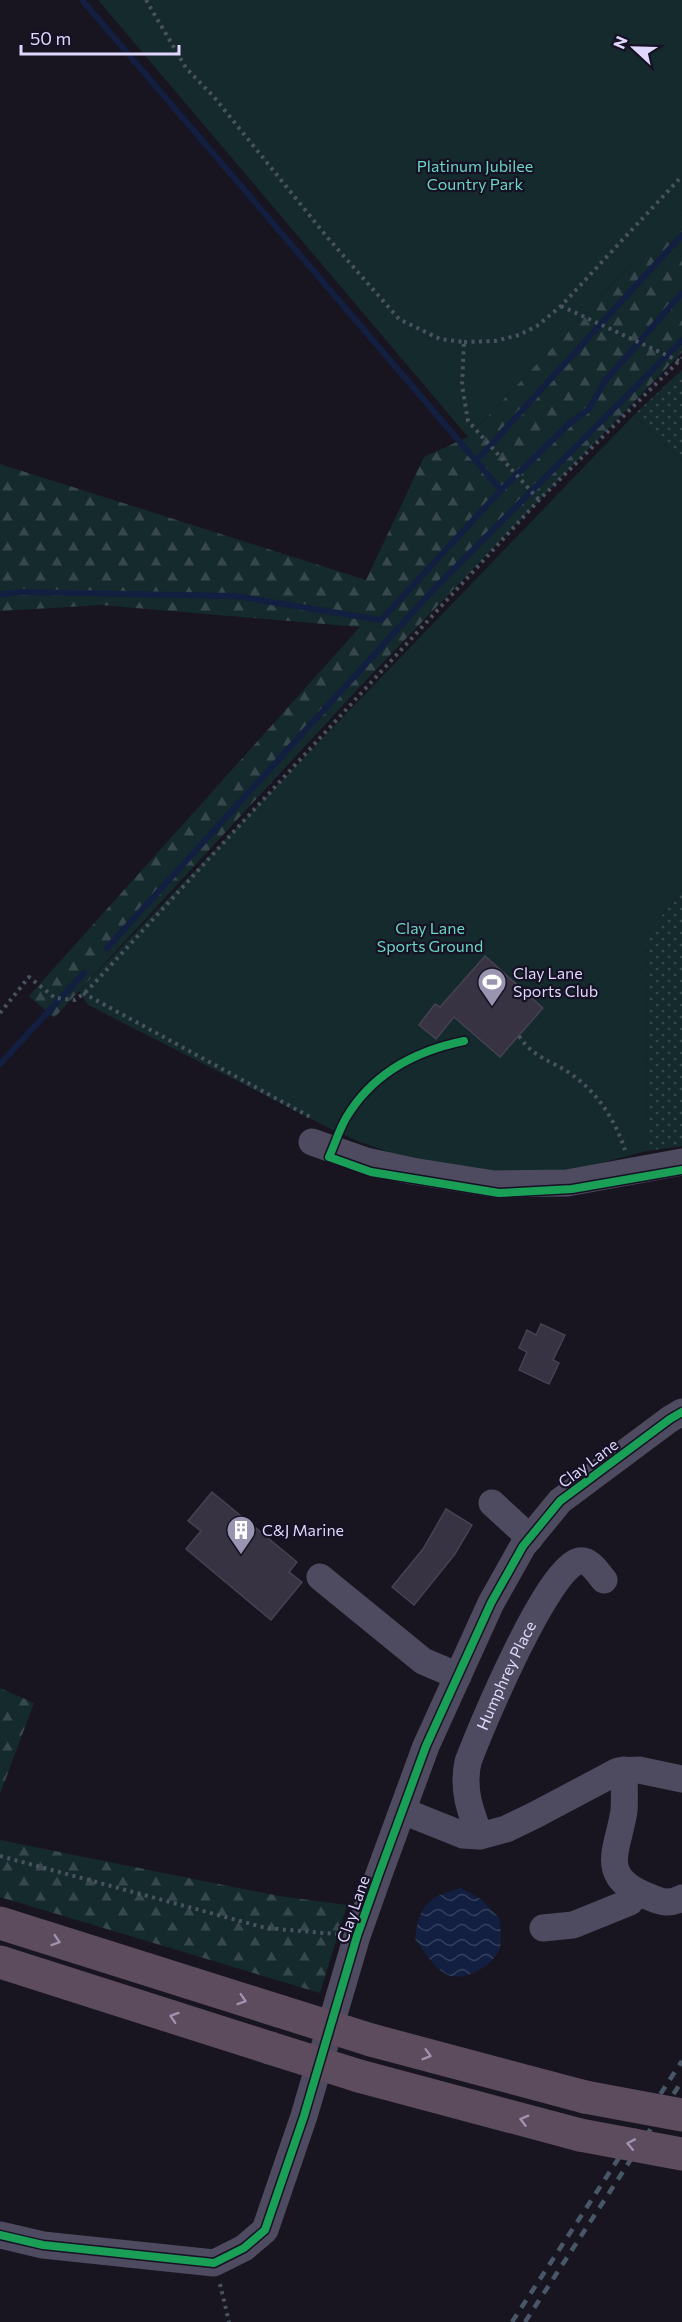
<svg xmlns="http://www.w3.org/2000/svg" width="682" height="2322" font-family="Commissioner,sans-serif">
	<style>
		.grass { fill: url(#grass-dots) }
		.forest { fill: url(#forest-firs) }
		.green { fill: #152a2c }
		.water { fill: url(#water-waves) }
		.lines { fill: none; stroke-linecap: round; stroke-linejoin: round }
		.stream { stroke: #121f41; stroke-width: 6 }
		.building { fill: #383342; stroke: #464153; stroke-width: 1.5 }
		.path { stroke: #49525f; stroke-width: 4; stroke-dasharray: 3 4.5; stroke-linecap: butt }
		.minor { stroke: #4e4b60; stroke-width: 27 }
		.highway { stroke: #5d4b5e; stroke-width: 33 }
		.rail { stroke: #485767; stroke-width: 4.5; stroke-dasharray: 9 8; stroke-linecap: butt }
		.highway-bridge { stroke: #5d4b5e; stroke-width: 33 }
		.cycleway-casing { stroke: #161124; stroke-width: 11 }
		.cycleway { stroke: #1a9f57; stroke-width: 8 }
		.oneway { stroke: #9e92ad }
		.labels { text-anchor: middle; stroke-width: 4.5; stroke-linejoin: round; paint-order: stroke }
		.park-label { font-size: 16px; fill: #6ad6c2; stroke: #161124 }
		.poi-label { font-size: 16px; fill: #dfd8fc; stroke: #161124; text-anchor: start }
		.street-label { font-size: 16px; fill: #dfd8fc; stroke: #161124 }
	</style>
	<defs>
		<pattern id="grass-dots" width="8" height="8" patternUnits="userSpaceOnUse" patternTransform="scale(1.5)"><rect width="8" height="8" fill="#152a2c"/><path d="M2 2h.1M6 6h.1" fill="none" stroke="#37484c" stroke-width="1.8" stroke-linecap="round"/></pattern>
		<pattern id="forest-firs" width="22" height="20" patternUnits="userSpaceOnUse" patternTransform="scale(1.5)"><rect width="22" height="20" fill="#152a2c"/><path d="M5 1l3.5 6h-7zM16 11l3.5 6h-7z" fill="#37484c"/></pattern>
		<pattern id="water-waves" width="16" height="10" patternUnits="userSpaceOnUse" patternTransform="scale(1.5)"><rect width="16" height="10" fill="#121f41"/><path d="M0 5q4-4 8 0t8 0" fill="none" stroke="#343f5d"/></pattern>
	</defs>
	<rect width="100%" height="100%" fill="#181520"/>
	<g class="grass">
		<polygon points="682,370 682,461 634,415"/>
		<polygon points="682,890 682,1146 647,1151 646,936"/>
	</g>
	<g class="forest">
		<polygon points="682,210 682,352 368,678 54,1018 29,996 360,627 101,605 0,611 0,464 366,580 424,457 468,437"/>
		<polygon points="0,1688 34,1703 0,1794"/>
		<polygon points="0,1840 279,1896 347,1905 320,1993 0,1897"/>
	</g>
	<g class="green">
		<polygon points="98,0 682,0 682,210 468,437"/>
		<polygon points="634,415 682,461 682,890 646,936 647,1151 566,1172 488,1175 406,1158 360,1142 331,1129 88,1005 79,991"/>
	</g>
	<path class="water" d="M461,1888L481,1899L500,1919C500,1927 502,1940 500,1948C494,1965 463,1984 446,1974C432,1966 424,1951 415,1939C419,1905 428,1897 461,1888Z"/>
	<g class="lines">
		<g class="stream">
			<polyline points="82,0 501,490"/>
			<polyline points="476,461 682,235"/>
			<polyline points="0,594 24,592 235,596 381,620 501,490 569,424 589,409 605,381 682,293"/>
			<polyline points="107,948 434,589 682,340"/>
			<polyline points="0,1064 84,973"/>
		</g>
	</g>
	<g class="building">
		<polygon points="485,956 543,1008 500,1057 454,1017 436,1039 419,1025 435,1004 440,1007"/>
		<polygon points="541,1324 565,1335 553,1360 559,1363 549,1384 519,1370 527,1352 519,1348 527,1330 536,1335"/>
		<polygon points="212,1492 297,1562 289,1572 302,1582 271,1620 186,1549 201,1531 188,1521"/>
		<polygon points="446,1509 472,1525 455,1554 414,1605 392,1587 423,1549"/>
	</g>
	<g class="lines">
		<g class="path">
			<polyline points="146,0 186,68 214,97 327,237 399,319 440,339 464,342 462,385 468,421 539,500"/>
			<polyline points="561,306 679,361"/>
			<polyline points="464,342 495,341 519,335 537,326 561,306 682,176"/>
			<polyline points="83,993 312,1118"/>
			<polyline points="0,1013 29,977 55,998 75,1000 88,990 539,500 682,358"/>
			<path d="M519,1036C533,1058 551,1060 571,1074C598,1093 615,1120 625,1150"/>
			<polyline points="0,1856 266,1928 336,1934"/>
			<polyline points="220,2284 229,2322"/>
		</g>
		<g class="minor">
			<polyline points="312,1142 366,1161 412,1171 494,1184 567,1183 682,1162"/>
			<polyline points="492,1503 530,1538"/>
			<polyline points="320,1577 423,1661 458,1676"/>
			<path d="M624,1770C624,1783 625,1798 624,1811C618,1850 597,1876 647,1896C661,1902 668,1905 682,1898"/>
			<polyline points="403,1811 463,1835 480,1836 506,1829 535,1815 618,1771 639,1770 682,1779"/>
			<path id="s1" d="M480,1836C470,1811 462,1789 468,1762C480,1729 548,1567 579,1561C590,1559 598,1573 604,1580"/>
			<polyline points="543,1928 573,1925 630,1902 636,1892"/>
			<polyline points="0,2235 43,2245 214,2263 244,2248 265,2230 304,2116 357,1936 379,1874 426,1746 491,1603 523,1546 560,1501 670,1419 682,1412"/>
		</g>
		<g class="highway">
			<polyline points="0,1923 279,2011"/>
			<polyline points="0,1962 270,2048"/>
			<polyline points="371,2040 585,2097"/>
			<polyline points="359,2076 580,2135"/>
		</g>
		<g class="rail">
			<polyline points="512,2322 682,2061"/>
			<polyline points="525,2322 682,2081"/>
		</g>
		<g class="highway-bridge">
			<polyline points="279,2011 371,2040"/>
			<polyline points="270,2048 359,2076"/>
			<polyline points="585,2097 682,2115"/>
			<polyline points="580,2135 682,2154"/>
		</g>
		<g class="cycleway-casing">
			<g id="cycleway">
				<path d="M464,1041C415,1051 372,1074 346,1118C339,1130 335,1144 329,1157L371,1172L499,1193L572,1189L682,1170"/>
				<polyline points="0,2235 43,2245 214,2263 244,2248 265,2230 304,2116 357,1936 379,1874 426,1746 491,1603 523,1546 560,1501 670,1419 682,1412"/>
			</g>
		</g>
		<use href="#cycleway" class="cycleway"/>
	</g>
	<defs><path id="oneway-chevron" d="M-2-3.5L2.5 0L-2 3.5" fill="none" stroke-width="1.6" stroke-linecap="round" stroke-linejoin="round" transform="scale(1.5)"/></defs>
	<g class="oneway">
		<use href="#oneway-chevron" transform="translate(56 1941) rotate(18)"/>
		<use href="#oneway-chevron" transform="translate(242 2000) rotate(18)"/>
		<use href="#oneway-chevron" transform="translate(174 2017) rotate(-162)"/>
		<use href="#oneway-chevron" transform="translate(427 2055) rotate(16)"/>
		<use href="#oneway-chevron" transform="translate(524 2120) rotate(-165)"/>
		<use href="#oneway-chevron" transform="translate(631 2144) rotate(-169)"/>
	</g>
	<defs>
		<g id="stadium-pin" transform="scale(1.5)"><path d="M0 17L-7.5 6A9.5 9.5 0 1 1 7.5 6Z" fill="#9994af" stroke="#161124"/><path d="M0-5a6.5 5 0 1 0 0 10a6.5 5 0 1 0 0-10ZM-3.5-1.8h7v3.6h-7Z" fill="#fff"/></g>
		<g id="building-pin" transform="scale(1.5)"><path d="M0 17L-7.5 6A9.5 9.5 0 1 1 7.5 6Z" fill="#9994af" stroke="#161124"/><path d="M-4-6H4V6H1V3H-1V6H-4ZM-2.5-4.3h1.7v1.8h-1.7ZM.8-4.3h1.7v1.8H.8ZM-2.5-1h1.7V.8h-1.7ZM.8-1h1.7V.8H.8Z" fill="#fff"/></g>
	</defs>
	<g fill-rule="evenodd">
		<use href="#stadium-pin" x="492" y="982"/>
		<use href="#building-pin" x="241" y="1530"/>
	</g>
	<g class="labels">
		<g class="park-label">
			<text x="475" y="172">Platinum Jubilee<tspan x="475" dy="18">Country Park</tspan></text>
			<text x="430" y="934">Clay Lane<tspan x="430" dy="18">Sports Ground</tspan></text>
		</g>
		<g class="poi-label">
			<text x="513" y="979">Clay Lane<tspan x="513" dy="18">Sports Club</tspan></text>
			<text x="262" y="1536">C&amp;J Marine</text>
		</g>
		<g class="street-label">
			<text transform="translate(588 1463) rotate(-37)" y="6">Clay Lane</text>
			<text dy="6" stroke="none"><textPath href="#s1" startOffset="171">Humphrey Place</textPath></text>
			<text transform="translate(353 1909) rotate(-71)" y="6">Clay Lane</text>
		</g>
	</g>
	<g transform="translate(634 48) rotate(292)" stroke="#161124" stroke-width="4.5" paint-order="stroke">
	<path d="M0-4.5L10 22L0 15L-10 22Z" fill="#dfd8fc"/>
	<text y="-9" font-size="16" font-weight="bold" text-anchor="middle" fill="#dfd8fc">N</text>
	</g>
	<path d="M21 45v9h158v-9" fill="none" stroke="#dfd8fc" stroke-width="3"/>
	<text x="30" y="45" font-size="18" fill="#dfd8fc" stroke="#161124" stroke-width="4.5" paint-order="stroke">50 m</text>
</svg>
